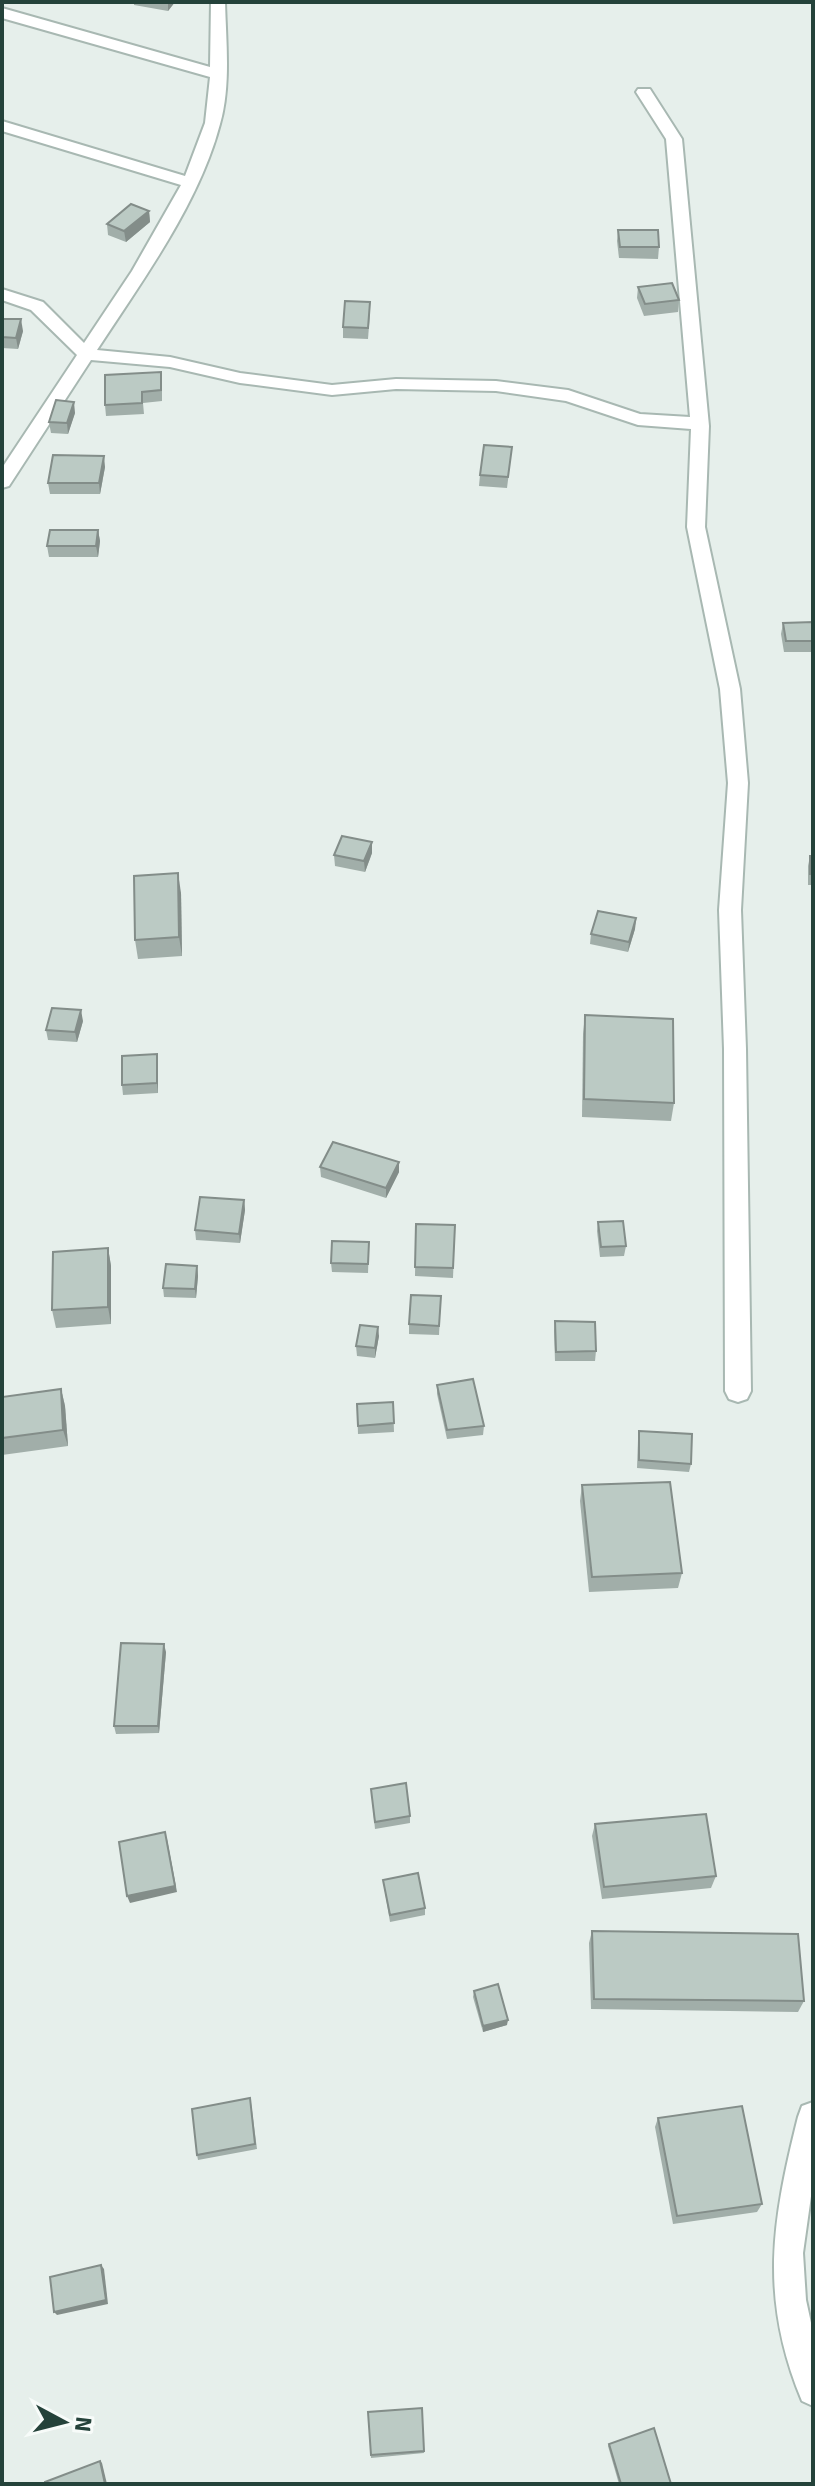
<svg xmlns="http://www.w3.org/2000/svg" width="815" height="2486" font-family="Signika,sans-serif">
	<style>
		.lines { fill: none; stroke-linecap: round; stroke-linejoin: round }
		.street-casing { stroke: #a8b8b2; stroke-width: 4 }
		.street { fill: #fff; fill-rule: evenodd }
		.wall { fill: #a1aea9 }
		.shaded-wall { fill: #838d89 }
		.building { fill: #bbcac4; stroke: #838d89; stroke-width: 2 }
	</style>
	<rect width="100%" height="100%" fill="#e6efeb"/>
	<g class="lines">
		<g class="street-casing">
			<g id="street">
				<path d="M211,2H225C226,41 231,86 220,124C199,204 142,281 97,350L170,357L240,373L332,385L396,379L496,381L568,390L640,414L690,417L666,139L636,92L638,89H650L682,139L709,426L705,527L740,689L748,783L741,910L746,1049L751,1391L747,1399L738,1402L729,1399L725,1391L724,1049L719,910L728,783L720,689L687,527L691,429L638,425L566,401L496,391L396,389L332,395L240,383L170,367L91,360L9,486L2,488V468L77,355L31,310L2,300V289L43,302L84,343L132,271L181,185L2,131V121L185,176L205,123L210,77L2,18V8L210,67Z"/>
				<path d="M813,2102V2182L803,2253L806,2300L813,2332V2406L802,2401C759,2298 772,2221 798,2117L802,2106Z"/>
			</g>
		</g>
		<use href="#street" class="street"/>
	</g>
	<g class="wall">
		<polygon points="134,2 175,2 168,11 134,5"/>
		<polygon points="149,211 150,222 126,242 108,235 107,224"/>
		<polygon points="618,230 659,247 658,259 619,258 617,241"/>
		<polygon points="638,287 679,300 678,312 644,316 637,298"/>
		<polygon points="370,313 368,339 343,338 343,327"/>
		<polygon points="2,319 23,331 18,349 2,348"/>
		<polygon points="162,383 162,401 143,403 144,414 106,416 105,405"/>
		<polygon points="75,413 68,434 51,433 49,422"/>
		<polygon points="512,447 507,488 479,486 480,475"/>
		<polygon points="105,467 100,494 50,494 48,483"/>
		<polygon points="98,530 100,541 98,557 49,557 47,546"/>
		<polygon points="813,622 813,652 784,652 781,634 783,623"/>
		<polygon points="372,853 365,872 335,866 334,855"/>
		<polygon points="810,856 813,856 813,885 808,885 808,866"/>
		<polygon points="181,893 182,956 138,959 135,940"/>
		<polygon points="636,918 635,929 628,952 590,944 591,934"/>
		<polygon points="585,1015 674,1103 671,1121 582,1117 583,1034"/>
		<polygon points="83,1021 77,1042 48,1040 46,1030"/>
		<polygon points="158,1064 158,1093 123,1095 122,1085"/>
		<polygon points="320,1167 399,1172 386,1198 321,1177"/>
		<polygon points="244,1200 245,1210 240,1243 196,1240 195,1230"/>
		<polygon points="598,1222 626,1246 624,1256 600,1257 597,1231"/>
		<polygon points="416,1224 455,1225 453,1278 415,1276"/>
		<polygon points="369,1242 368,1273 332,1272 331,1263"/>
		<polygon points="108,1248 111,1266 111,1324 56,1328 52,1310"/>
		<polygon points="197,1266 198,1276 196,1298 164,1297 163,1288"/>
		<polygon points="441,1296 439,1335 409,1334 409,1324"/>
		<polygon points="555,1321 596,1351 595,1361 555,1361 554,1331"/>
		<polygon points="379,1336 375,1358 357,1356 356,1346"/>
		<polygon points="437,1385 484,1426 483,1435 447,1439 437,1394"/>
		<polygon points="61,1389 65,1406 68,1446 2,1455 2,1397"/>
		<polygon points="393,1402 394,1432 358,1434 357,1404"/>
		<polygon points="639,1431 691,1464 689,1472 637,1468 638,1440"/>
		<polygon points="582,1485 682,1573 678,1588 589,1592 580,1501"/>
		<polygon points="166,1652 159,1733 116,1734 114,1726"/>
		<polygon points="371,1789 410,1816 410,1823 375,1829"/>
		<polygon points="595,1824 716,1876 711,1888 602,1899 592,1836"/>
		<polygon points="383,1880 425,1908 425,1915 390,1922"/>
		<polygon points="592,1931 804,2001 798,2012 591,2009 589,1943"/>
		<polygon points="474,1991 507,2025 483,2032 473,1997"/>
		<polygon points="251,2103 257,2149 198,2160 197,2155"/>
		<polygon points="658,2118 762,2204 757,2212 673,2224 655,2127"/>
		<polygon points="422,2408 424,2453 371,2458 368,2412"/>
		<polygon points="609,2444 671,2484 619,2484 608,2446"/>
	</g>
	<g class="shaded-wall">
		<polygon points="168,2 175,2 168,11"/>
		<polygon points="149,211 150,222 126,242 124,231"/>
		<polygon points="21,319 23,331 18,349 16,338"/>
		<polygon points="74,402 75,413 68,434 67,423"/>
		<polygon points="104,456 105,467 100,494 99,483"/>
		<polygon points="98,530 100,541 98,557 96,546"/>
		<polygon points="372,842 372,853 365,872 364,861"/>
		<polygon points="178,873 181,893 182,956 179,937"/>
		<polygon points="636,918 635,929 628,952 629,942"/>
		<polygon points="81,1010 83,1021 77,1042 75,1032"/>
		<polygon points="157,1054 158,1064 158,1093 157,1083"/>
		<polygon points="399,1162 399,1172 386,1198 386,1188"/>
		<polygon points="244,1200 245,1210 240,1243 239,1234"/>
		<polygon points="108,1248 111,1266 111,1324 108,1307"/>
		<polygon points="197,1266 198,1276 196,1298 195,1289"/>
		<polygon points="378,1327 379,1336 375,1358 375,1348"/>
		<polygon points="61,1389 65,1406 68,1446 63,1430"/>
		<polygon points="164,1644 166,1652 159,1733 158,1726"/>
		<polygon points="167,1839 177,1892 130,1903 127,1896"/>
		<polygon points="508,2020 507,2025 483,2032 483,2026"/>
		<polygon points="101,2265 104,2269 108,2304 57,2315 54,2312"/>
		<polygon points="100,2461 102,2463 107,2484 105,2484"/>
	</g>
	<g class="building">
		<polygon points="131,204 149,211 124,231 107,224"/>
		<polygon points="618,230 658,230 659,247 620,247"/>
		<polygon points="672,283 679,300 645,304 638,287"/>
		<polygon points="345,301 370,302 368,328 343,327"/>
		<polygon points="2,319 21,319 16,338 2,337"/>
		<polygon points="161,372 161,390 142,392 142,403 105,405 105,375"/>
		<polygon points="56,400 74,402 67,423 49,422"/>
		<polygon points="484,445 512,447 508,477 480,475"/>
		<polygon points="53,455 104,456 99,483 48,483"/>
		<polygon points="50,530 98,530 96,546 47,546"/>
		<polygon points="813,622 813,641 786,641 783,623"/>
		<polygon points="342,836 372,842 364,861 334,855"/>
		<rect x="810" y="856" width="3" height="18"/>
		<polygon points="178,873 179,937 135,940 134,876"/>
		<polygon points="598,911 636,918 629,942 591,934"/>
		<polygon points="52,1008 81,1010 75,1032 46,1030"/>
		<polygon points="585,1015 673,1019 674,1103 584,1099"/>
		<polygon points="157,1054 157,1083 122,1085 122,1056"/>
		<polygon points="333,1142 399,1162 386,1188 320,1167"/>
		<polygon points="200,1197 244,1200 239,1234 195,1230"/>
		<polygon points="623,1221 626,1246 601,1247 598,1222"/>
		<polygon points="416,1224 455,1225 453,1268 415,1267"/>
		<polygon points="332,1241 369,1242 368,1264 331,1263"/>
		<polygon points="108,1248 108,1307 52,1310 53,1252"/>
		<polygon points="166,1264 197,1266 195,1289 163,1288"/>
		<polygon points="411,1295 441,1296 439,1326 409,1324"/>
		<polygon points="555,1321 595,1322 596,1351 556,1352"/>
		<polygon points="360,1325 378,1327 375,1348 356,1346"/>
		<polygon points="473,1379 484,1426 447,1430 437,1385"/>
		<polygon points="61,1389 63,1430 2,1438 2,1397"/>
		<polygon points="393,1402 394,1423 358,1426 357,1404"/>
		<polygon points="639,1431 692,1434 691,1464 639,1460"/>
		<polygon points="670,1482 682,1573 592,1577 582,1485"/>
		<polygon points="121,1643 164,1644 158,1726 114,1726"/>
		<polygon points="406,1783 410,1816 375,1822 371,1789"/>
		<polygon points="706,1814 716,1876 604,1887 595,1824"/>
		<polygon points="165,1832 175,1886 127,1896 119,1842"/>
		<polygon points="418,1873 425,1908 390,1915 383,1880"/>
		<polygon points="592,1931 798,1934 804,2001 594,1999"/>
		<polygon points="498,1984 508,2020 483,2026 474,1991"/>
		<polygon points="250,2098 255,2144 197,2155 192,2109"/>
		<polygon points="742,2106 762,2204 677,2216 658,2118"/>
		<polygon points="101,2265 106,2300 54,2312 50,2277"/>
		<polygon points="422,2408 424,2451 371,2455 368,2412"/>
		<polygon points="654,2428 671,2484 621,2484 609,2444"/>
		<polygon points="100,2461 105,2484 45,2484 45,2482"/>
	</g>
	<rect width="815" height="2486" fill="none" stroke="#24423a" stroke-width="8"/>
	<g transform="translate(64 2422) rotate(97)" stroke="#f7fbf9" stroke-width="6" paint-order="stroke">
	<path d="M0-6L14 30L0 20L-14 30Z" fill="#24423a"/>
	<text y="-12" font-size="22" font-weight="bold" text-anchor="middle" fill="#24423a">N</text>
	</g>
</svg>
